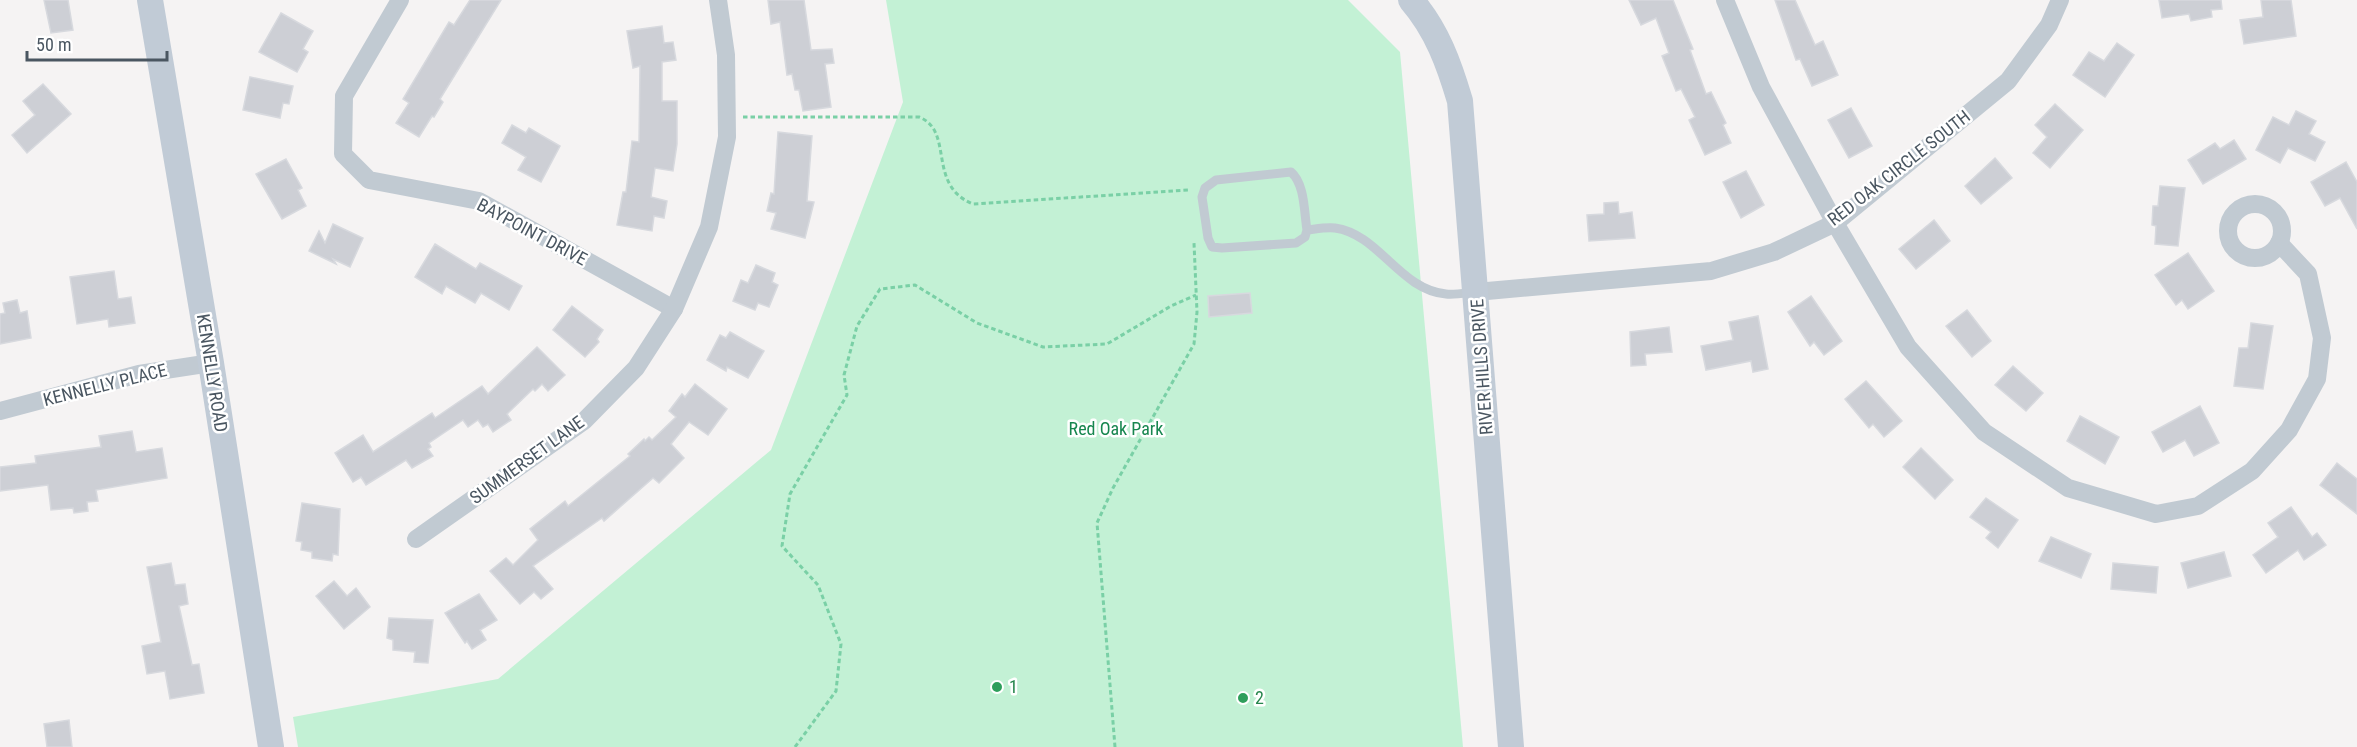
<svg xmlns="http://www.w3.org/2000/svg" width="2357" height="747" font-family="'Roboto Condensed',sans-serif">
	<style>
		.green { fill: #c3f1d5 }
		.building { fill: #cdcfd5; stroke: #d7d9de; stroke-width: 1.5 }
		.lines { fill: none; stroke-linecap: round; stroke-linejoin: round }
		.path { stroke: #7ad0a6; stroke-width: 3; stroke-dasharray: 4.5 3; stroke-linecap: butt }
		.lane { stroke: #c1cad2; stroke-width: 9 }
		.street { stroke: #c1cad2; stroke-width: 18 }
		.secondary { stroke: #c1cbd6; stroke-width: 26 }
		.leisure-dot { fill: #2e9e5b; stroke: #fff; stroke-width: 2 }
		.labels { text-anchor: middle; stroke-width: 5; stroke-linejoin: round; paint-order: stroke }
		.street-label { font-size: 18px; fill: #4a5661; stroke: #fff }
		.park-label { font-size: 18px; fill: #17864f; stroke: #fff }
		.leisure-label { font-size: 18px; fill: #27864d; stroke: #fff; text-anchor: start }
	</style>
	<rect width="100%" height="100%" fill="#f5f3f3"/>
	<polygon class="green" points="886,0 1348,0 1400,52 1463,747 298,747 293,717 498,679 771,450 903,102"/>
	<g class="building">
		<polygon points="44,0 68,0 73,30 51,33"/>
		<polygon points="470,0 501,0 440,99 443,102 434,117 432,116 419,137 396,123 409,103 403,99 449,22 454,25"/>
		<polygon points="768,0 804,0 811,50 832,49 834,63 825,64 831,107 803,111 799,90 795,90 792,74 787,75 780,22 771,24"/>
		<polygon points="1629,0 1673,0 1693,49 1690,50 1706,94 1711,92 1726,123 1723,125 1731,143 1705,155 1689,120 1695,117 1681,89 1676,91 1662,56 1669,53 1656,18 1641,25"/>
		<polygon points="1775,0 1795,0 1815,45 1823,41 1838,75 1812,86 1800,59 1796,60"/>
		<polygon points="2159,0 2221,0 2222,9 2211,10 2212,17 2191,21 2189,14 2162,18"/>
		<polygon points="2261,0 2291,0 2296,36 2244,44 2240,20 2263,17"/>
		<polygon points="281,13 313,31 303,49 308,52 297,72 259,52"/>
		<polygon points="662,26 664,43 673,42 676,60 662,62 662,101 677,101 677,144 673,171 655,168 651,197 667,201 664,218 654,216 652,231 617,225 623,192 626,192 632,141 639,142 640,66 633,68 627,31"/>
		<polygon points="2117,43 2134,55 2105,97 2073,75 2089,52 2104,61"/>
		<polygon points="250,77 293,86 289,104 283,103 280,118 243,110"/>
		<polygon points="43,84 71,114 27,153 12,135 35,115 23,101"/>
		<polygon points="2055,104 2083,130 2050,168 2033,153 2047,137 2035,125"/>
		<polygon points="1851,108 1872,146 1849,158 1828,120"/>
		<polygon points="2296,111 2316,121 2309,134 2325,142 2315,161 2288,148 2280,163 2256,150 2273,117 2289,125"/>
		<polygon points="512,125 526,133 529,128 560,146 541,182 518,170 526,157 502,143"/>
		<polygon points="778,132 812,136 807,201 814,202 805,238 771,229 776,213 767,211 771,193 774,194"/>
		<polygon points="2234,140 2246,159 2203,184 2188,160 2215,143 2220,149"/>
		<polygon points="1995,158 2012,178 1981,204 1965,186"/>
		<polygon points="286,159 302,188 298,190 306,206 282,219 256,174"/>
		<polygon points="2346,162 2357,182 2357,229 2340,198 2325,206 2311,182"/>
		<polygon points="1746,171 1764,205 1741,218 1723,182"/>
		<polygon points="2160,186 2185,188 2178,246 2155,244 2156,226 2152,225 2153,206 2158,206"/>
		<polygon points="1618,202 1619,214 1632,212 1635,238 1589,241 1587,215 1604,214 1604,203"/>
		<polygon points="1934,220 1950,241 1916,269 1899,249"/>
		<polygon points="333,224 363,238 350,267 333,259 336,264 309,251 319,231 325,243"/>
		<polygon points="435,244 476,269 480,263 522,286 509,310 481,293 475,303 446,286 442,294 415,277"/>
		<polygon points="2188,253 2214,291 2188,309 2182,300 2176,305 2155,275"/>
		<polygon points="756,265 775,273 772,282 778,285 769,307 758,303 755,310 733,301 741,280 748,283"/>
		<polygon points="114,271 118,299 131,297 135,323 109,327 108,319 77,324 70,277"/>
		<polygon points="1250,293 1252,313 1209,317 1208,296"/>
		<polygon points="1811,296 1842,341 1824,355 1814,342 1810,346 1788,312"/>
		<polygon points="17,300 20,313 27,311 31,338 0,344 0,314 5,313 3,303"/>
		<polygon points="572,306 603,330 597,339 599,342 585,357 553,330"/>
		<polygon points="1967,310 1991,341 1972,357 1946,326"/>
		<polygon points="1758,316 1768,369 1753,372 1751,361 1706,370 1701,346 1733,340 1729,322"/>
		<polygon points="2251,323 2273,326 2263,389 2234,386 2239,348 2248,348"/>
		<polygon points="1669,327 1672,352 1645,354 1646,365 1631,366 1630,332"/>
		<polygon points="730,332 764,351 748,378 727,367 726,371 707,360 720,335 726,338"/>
		<polygon points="537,347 565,375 548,391 542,384 535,391 533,389 507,414 511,420 493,432 488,424 483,427 478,420 468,427 463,420 429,443 431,447 428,449 433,456 412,468 406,460 366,485 361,477 353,482 335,453 363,435 373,452 432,413 435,418 482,386 488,394"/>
		<polygon points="2013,366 2043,393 2026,411 1995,385"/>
		<polygon points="1866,381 1902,421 1884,437 1873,424 1869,428 1845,399"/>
		<polygon points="695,384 727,409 708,435 689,422 671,444 684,458 659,483 653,478 604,521 602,518 533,566 553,589 541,599 534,592 520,604 490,571 506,558 513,565 538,540 530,529 565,501 568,506 630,456 628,454 644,439 645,441 649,437 652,440 676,417 669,411 682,394 685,397"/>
		<polygon points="2200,406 2219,443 2194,456 2185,440 2163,452 2152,432"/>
		<polygon points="2080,416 2119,437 2105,464 2067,441"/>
		<polygon points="132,431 136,452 162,448 167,478 96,490 98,501 87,502 88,511 74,513 73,508 51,510 48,485 0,491 0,467 36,463 35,456 101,447 99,436"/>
		<polygon points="1921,448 1953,480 1935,499 1903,467"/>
		<polygon points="2337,463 2357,479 2357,514 2320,485"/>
		<polygon points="1986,498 2018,520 1998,548 1986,538 1991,532 1970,517"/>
		<polygon points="302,503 340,509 338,555 333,554 332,561 312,558 312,552 301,550 302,542 296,541"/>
		<polygon points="2291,507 2312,537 2317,533 2326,545 2304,560 2298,550 2266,573 2253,555 2278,537 2268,523"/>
		<polygon points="2051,537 2091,554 2081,578 2039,561"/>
		<polygon points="2224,552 2231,576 2188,588 2181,563"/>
		<polygon points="171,563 175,585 185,584 188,604 179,606 192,665 199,664 204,693 170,699 165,671 147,674 142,646 161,642 147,567"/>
		<polygon points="2113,563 2158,567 2156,593 2111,589"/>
		<polygon points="334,581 347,596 356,588 370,607 344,629 316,596"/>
		<polygon points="479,594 497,620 480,630 486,640 472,649 467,641 465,643 445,613"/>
		<polygon points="389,618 433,620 428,663 414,662 415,652 393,650 393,640 387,638"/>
		<polygon points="69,720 72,747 47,747 44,724"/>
	</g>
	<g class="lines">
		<g class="path">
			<path d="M743,117H919C955,131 926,185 973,204L1189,190"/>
			<polyline points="795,747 836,691 841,644 818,585 782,546 790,494 847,395 844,375 857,326 880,289 915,285 977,323 1043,347 1107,344 1171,306 1196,295"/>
			<polyline points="1115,747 1097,523 1113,488 1194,344 1197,312 1194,243"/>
		</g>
		<path class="lane" d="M1307,230C1304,212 1305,184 1291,172L1216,180L1205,188L1202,197L1208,238L1212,247L1222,248L1296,243L1305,237L1307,230C1316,229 1326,227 1335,228C1379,234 1400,290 1446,294C1454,295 1465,293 1473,292"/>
		<g class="street">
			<polyline points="400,0 344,96 343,154 369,180 479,201 674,309"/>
			<polyline points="1725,0 1761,87 1835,223 1908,347 1984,432 2068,488 2156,514 2198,506 2252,471 2289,430 2317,379 2322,338 2308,274 2279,243"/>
			<circle cx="2255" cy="231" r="27"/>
			<polyline points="1476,292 1711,271 1774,252 1835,223 2008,81 2049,25 2060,0"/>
			<polyline points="0,411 139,374 211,363"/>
			<polyline points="416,539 584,421 636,368 674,309 709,227 727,137 726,55 718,0"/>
		</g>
		<g class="secondary">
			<polyline points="150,0 211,363 271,747"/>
			<path d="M1411,0C1437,30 1449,64 1460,101L1511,747"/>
		</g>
	</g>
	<g class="leisure-dot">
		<circle cx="997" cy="687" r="6"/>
		<circle cx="1243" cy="698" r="6"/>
	</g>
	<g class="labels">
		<g class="street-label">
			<text transform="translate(1899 168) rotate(-38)" y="6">RED OAK CIRCLE SOUTH</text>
			<text transform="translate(532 232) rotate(28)" y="6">BAYPOINT DRIVE</text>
			<text transform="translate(1482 367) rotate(-94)" y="6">RIVER HILLS DRIVE</text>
			<text transform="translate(212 373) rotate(81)" y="6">KENNELLY ROAD</text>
			<text transform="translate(105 385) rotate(-14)" y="6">KENNELLY PLACE</text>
			<text transform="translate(527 460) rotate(-36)" y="6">SUMMERSET LANE</text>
		</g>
		<g class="park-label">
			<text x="1116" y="435">Red Oak Park</text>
		</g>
		<g class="leisure-label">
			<text x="1009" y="693">1</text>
			<text x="1255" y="704">2</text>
		</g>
	</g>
	<path d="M27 51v9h140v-9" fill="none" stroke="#4a5661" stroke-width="3"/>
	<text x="36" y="51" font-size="18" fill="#4a5661" stroke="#ffffff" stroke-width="4.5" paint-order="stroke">50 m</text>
</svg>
